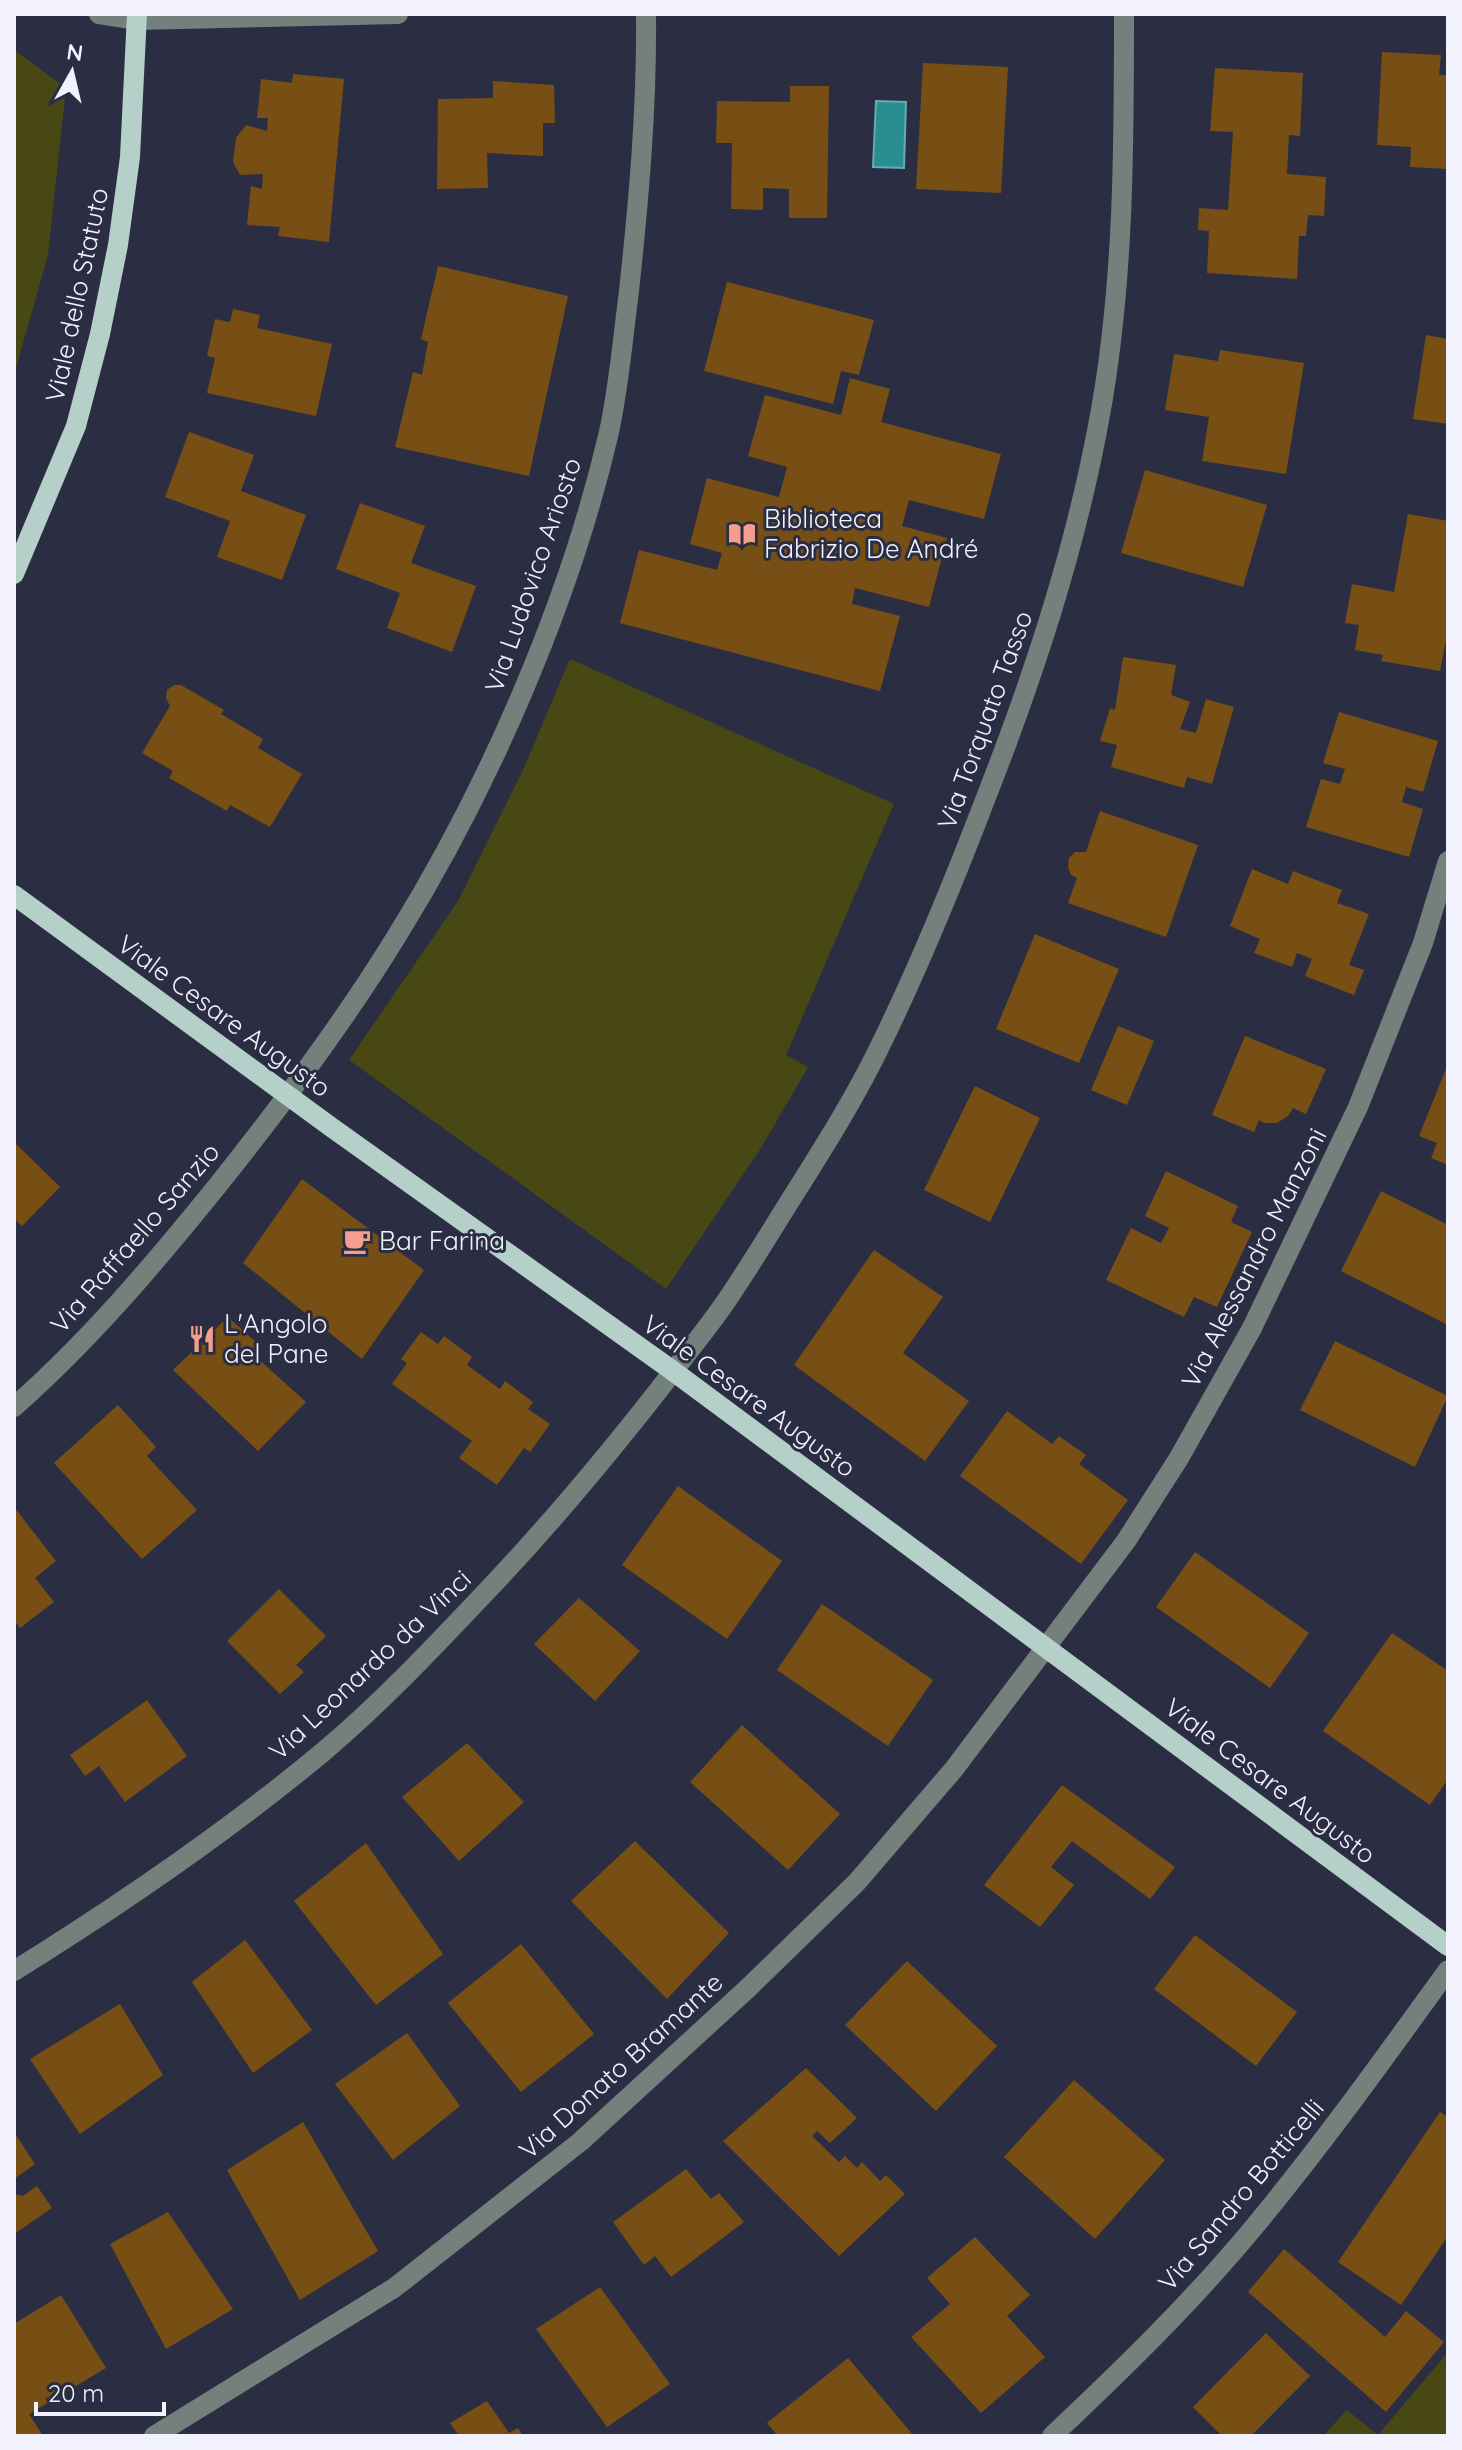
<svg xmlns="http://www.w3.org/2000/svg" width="1462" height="2450" font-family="Quicksand,sans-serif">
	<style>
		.green { fill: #474814 }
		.water { fill: #288e90; stroke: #64acb1; stroke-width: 2 }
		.building { fill: #774f14 }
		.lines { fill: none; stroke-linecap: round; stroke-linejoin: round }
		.minor { stroke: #73807c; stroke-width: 20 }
		.major { stroke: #b5d0c8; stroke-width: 20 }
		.labels { text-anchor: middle; stroke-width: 6; stroke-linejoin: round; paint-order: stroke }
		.street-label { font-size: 26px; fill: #f1f2fd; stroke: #2b2e42 }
		.poi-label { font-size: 26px; fill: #f1f2fd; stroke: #2b2e42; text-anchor: start }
	</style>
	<rect width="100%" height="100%" fill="#2b2e42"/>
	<g class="green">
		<polygon points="14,50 66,88 48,255 14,375"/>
		<polygon points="570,659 894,804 786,1055 808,1067 761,1148 666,1289 349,1060 458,901 523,770"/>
		<polygon points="1448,2352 1448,2436 1323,2436 1347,2410 1378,2435"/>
	</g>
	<polygon class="water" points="876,101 906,102 904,168 873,167"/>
	<g class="building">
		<polygon points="1382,52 1441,55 1439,75 1448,75 1448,169 1410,167 1411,147 1377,145"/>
		<polygon points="923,63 1008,67 1001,193 916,189"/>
		<polygon points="1215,68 1303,73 1300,136 1289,135 1287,174 1326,177 1324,216 1308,215 1306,236 1299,236 1297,279 1207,273 1209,231 1198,230 1199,208 1228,210 1233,132 1210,131"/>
		<polygon points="293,74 344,79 329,242 278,236 280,227 247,225 251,186 262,189 263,174 240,175 233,162 236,138 246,125 267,131 268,118 257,118 261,79 292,83"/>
		<polygon points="493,81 554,85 555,123 543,123 543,156 487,153 488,188 437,189 438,99 493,98"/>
		<polygon points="790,86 829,86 827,218 789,218 789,189 763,188 763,210 731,209 732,143 716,143 717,101 790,102"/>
		<polygon points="438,266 568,296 529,476 395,447 413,372 422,375 428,342 421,339"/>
		<polygon points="727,282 874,320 859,375 841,371 833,404 704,371"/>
		<polygon points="233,309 260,315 257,328 332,344 316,416 207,393 215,358 207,356 215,319 230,322"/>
		<polygon points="1426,335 1448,339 1448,424 1413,419"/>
		<polygon points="1220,350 1304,363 1286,474 1202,461 1209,417 1165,410 1174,354 1218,361"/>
		<polygon points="850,378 890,389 881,422 1001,454 984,519 909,500 902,526 947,538 929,607 855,588 852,604 900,616 880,691 620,623 639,550 717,570 722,553 690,544 707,478 779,497 787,467 748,456 765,395 841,415"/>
		<polygon points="189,432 254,455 241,491 306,515 282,580 217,557 230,521 165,497"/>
		<polygon points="1145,470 1267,505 1243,587 1121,553"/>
		<polygon points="360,503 425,526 411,563 476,586 452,652 387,628 400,593 336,569"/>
		<polygon points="1408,514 1448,521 1448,629 1440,671 1381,661 1383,655 1355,650 1359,625 1345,623 1352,584 1394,592"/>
		<polygon points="1123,657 1176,665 1171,695 1190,702 1180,729 1196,733 1206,699 1234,707 1212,784 1187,777 1184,788 1111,767 1117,745 1100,741 1110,708 1115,710"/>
		<polygon points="174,685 181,685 224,710 221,714 263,739 258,748 302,774 270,827 230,805 227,811 169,778 173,771 142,753 170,706 166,698 167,690"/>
		<polygon points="1339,712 1438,741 1423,792 1406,787 1402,802 1423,809 1409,857 1306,827 1321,779 1340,784 1345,769 1323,763"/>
		<polygon points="1100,811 1198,845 1166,937 1068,903 1077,878 1071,875 1068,867 1069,858 1075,852 1086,852"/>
		<polygon points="1252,869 1288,884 1293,871 1342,890 1337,903 1369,914 1349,965 1364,970 1354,995 1305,976 1312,959 1297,953 1292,967 1254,953 1260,939 1230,926"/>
		<polygon points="1035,934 1119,969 1079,1063 996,1029"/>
		<polygon points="1118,1026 1154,1041 1127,1105 1091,1090"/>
		<polygon points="1245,1036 1326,1069 1306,1114 1293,1108 1288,1116 1277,1123 1264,1123 1259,1120 1254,1132 1212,1115"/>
		<polygon points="1448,1064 1448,1165 1431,1158 1437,1143 1419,1136"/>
		<polygon points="975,1086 1040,1118 990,1222 924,1190"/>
		<polygon points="14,1142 60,1187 22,1226 14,1219"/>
		<polygon points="1166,1171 1238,1206 1231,1222 1252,1232 1217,1307 1194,1297 1184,1317 1106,1280 1131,1228 1161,1243 1169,1228 1145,1216"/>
		<polygon points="302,1179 424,1270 362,1359 243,1263"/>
		<polygon points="1381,1191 1448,1225 1448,1325 1341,1271"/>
		<polygon points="874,1250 943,1297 903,1353 969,1401 925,1461 794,1365"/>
		<polygon points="228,1317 259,1345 253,1354 306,1402 258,1451 173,1370"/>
		<polygon points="421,1332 438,1344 444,1336 472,1357 467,1365 500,1389 505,1381 533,1402 528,1409 550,1424 530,1452 524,1448 497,1485 459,1458 472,1441 392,1384 407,1363 401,1359"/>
		<polygon points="1335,1341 1448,1396 1415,1467 1300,1410"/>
		<polygon points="118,1405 156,1447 147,1456 197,1510 142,1559 54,1463"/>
		<polygon points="1007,1411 1052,1444 1059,1436 1086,1455 1079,1464 1128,1500 1081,1564 960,1476"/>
		<polygon points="678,1486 782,1561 727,1639 622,1565"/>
		<polygon points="14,1507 56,1561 35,1578 54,1602 20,1628 14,1620"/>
		<polygon points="1195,1552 1309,1633 1270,1688 1156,1607"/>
		<polygon points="279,1589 326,1636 296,1665 304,1672 280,1694 227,1641"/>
		<polygon points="579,1598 640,1651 595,1701 534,1644"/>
		<polygon points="822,1604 933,1680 888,1746 777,1670"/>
		<polygon points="1392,1633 1448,1671 1448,1779 1430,1805 1323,1731"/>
		<polygon points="147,1700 187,1756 125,1802 99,1766 85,1776 70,1755"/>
		<polygon points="742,1725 840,1814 788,1870 690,1782"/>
		<polygon points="467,1743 524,1802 459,1861 402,1797"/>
		<polygon points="1062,1785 1175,1867 1150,1899 1072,1841 1051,1867 1074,1885 1040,1927 984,1885"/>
		<polygon points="635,1841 729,1933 667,1999 571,1901"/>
		<polygon points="366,1843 443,1954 376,2005 294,1901"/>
		<polygon points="1195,1935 1297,2012 1256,2066 1154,1989"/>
		<polygon points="245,1940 312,2030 253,2073 192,1982"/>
		<polygon points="521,1944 594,2034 521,2092 448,2003"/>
		<polygon points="907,1961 997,2046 936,2111 845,2025"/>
		<polygon points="120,2004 163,2075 80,2134 30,2059"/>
		<polygon points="407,2033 460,2106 393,2160 335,2084"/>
		<polygon points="806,2068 857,2118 830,2143 817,2131 812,2136 839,2162 845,2156 857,2168 862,2162 880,2181 886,2175 905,2194 839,2256 723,2141"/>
		<polygon points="1074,2080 1165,2160 1095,2239 1004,2157"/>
		<polygon points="1440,2112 1448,2117 1448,2236 1401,2305 1338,2262"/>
		<polygon points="303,2122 378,2251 300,2300 227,2170"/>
		<polygon points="14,2132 35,2164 14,2179"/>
		<polygon points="686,2169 711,2199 719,2193 744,2222 671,2277 655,2256 644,2265 613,2222"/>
		<polygon points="37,2186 52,2208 14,2234 14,2194 23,2196"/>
		<polygon points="168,2212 233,2309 166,2349 110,2244"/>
		<polygon points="975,2237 1030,2295 1007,2316 1045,2357 981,2413 911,2337 950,2304 927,2278"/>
		<polygon points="1284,2249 1385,2337 1406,2311 1444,2342 1386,2412 1248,2292"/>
		<polygon points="600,2287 670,2384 607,2427 536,2329"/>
		<polygon points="61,2295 106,2368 29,2414 43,2436 14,2436 14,2324"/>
		<polygon points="1266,2333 1310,2376 1251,2436 1222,2436 1193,2407"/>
		<polygon points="848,2358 914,2436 778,2436 767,2423"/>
		<polygon points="487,2401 509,2433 518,2428 523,2436 459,2436 450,2423"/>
	</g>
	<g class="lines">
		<g class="minor">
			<polyline points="99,14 137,20 398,14"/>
			<path d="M14,1407C90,1340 155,1263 218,1185C282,1105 344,1022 398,934C489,787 570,601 609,432C619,386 623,337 629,291C639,198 647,107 646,14"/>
			<path d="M14,1971C120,1905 227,1832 323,1752C380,1704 432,1649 483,1595C552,1523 614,1448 675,1369C694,1344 714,1320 731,1294C751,1264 770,1233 788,1204C822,1150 856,1097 883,1040C921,962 954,881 985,800C1034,675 1076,548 1100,415C1124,283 1124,148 1124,14"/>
			<polyline points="154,2436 394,2288 580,2142 746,1990 857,1882 954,1769 1126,1541 1179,1458 1252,1328 1358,1107 1423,943 1448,861"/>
			<path d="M1052,2436C1123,2369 1192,2302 1254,2227C1323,2144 1385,2057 1448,1970"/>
		</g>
		<g class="major">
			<polyline points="14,574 76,426 100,334 118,245 130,157 137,14"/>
			<polyline points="14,895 331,1127 673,1371 1448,1946"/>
		</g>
	</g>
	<defs>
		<g id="library-bare" transform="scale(2.16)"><path d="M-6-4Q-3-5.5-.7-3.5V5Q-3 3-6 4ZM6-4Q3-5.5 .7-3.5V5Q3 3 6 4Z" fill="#f59d8f" stroke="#2b2e42" stroke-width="2.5" paint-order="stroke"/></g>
		<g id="cafe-bare" transform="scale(2.16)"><path d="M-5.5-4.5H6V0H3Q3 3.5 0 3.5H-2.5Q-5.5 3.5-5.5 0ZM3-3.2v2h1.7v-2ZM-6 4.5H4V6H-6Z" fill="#f59d8f" stroke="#2b2e42" stroke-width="2.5" paint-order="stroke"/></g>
		<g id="restaurant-bare" transform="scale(2.16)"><path d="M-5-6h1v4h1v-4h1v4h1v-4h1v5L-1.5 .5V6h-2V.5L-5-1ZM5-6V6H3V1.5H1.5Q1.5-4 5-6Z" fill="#f59d8f" stroke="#2b2e42" stroke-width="2.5" paint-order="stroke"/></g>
	</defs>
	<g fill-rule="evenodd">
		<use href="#library-bare" x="742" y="534"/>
		<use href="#cafe-bare" x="357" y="1241"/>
		<use href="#restaurant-bare" x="202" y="1339"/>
	</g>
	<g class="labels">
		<g class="street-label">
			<text transform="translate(77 295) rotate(-78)" y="9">Viale dello Statuto</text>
			<text transform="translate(533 575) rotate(-71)" y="9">Via Ludovico Ariosto</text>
			<text transform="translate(985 720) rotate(-70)" y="9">Via Torquato Tasso</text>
			<text transform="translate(224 1016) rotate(36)" y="9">Viale Cesare Augusto</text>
			<text transform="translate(135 1238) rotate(-49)" y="9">Via Raffaello Sanzio</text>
			<text transform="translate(1254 1258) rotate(-63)" y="9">Via Alessandro Manzoni</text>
			<text transform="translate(749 1396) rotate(36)" y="9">Viale Cesare Augusto</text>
			<text transform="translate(370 1665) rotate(-43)" y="9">Via Leonardo da Vinci</text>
			<text transform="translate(1270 1781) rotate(37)" y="9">Viale Cesare Augusto</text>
			<text transform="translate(621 2066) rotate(-42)" y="9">Via Donato Bramante</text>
			<text transform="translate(1241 2195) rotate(-50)" y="9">Via Sandro Botticelli</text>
		</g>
		<g class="poi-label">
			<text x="764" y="528">Biblioteca<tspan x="764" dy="30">Fabrizio De André</tspan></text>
			<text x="379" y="1250">Bar Farina</text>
			<text x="224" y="1333">L'Angolo<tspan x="224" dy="30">del Pane</tspan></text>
		</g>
	</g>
	<rect width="1462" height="2450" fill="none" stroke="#f1f2fd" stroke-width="32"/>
	<g transform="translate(72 72) rotate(8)" stroke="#2b2e42" stroke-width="6" paint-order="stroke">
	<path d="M0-6L14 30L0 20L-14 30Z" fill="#f1f2fd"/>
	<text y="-12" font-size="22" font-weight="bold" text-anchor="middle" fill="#f1f2fd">N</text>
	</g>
	<path d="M36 2402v12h128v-12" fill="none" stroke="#f1f2fd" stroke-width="4"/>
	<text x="48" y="2402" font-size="24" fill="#f1f2fd" stroke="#2b2e42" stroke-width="6" paint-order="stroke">20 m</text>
</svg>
